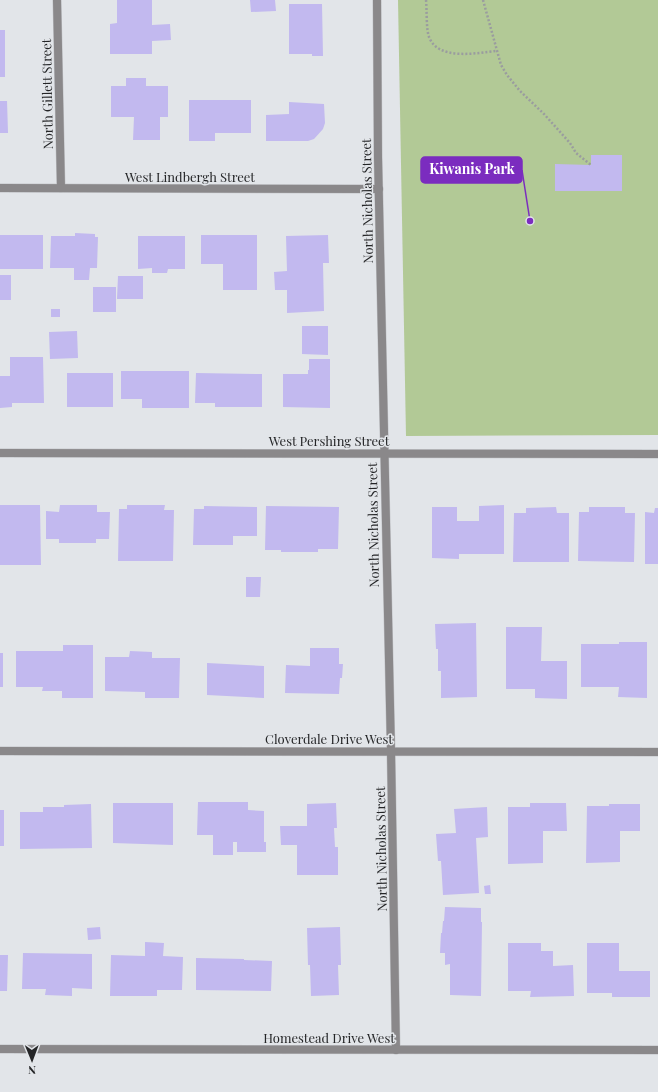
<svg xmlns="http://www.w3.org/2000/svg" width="658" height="1092" font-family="'Playfair Display',serif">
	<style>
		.green { fill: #b2c996 }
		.building { fill: #c2b9ef }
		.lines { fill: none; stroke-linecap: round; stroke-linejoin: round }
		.street-casing { stroke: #c0c2c6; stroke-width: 9 }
		.path { stroke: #9a9c9f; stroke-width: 2.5; stroke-dasharray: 2 2; stroke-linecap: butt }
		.street { stroke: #8a888a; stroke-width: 8 }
		.labels { text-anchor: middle; stroke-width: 3; stroke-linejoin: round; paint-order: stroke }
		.street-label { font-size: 13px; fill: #242527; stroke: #e2e5e9 }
		.leader { fill: none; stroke: #7b2cbf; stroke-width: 1.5 }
		.callout-dot { fill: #7b2cbf; stroke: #e2e5e9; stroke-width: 1.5 }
		.callout { fill: #7b2cbf; stroke: #7b2cbf; stroke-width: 1.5 }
		.callout-label { font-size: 14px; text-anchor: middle; font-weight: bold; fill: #fff }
	</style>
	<rect width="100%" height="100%" fill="#e2e5e9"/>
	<polygon class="green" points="398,0 658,0 658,435 406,436"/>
	<g class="building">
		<polygon points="117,0 152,0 152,25 170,24 171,40 152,41 152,54 110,54 110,24 117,23"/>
		<polygon points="250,0 275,0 276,11 251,12"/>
		<polygon points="289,4 322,4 323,56 312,56 312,54 289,54"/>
		<rect x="0" y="30" width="5" height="47"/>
		<polygon points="126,78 146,78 146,86 168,86 168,117 160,117 160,140 133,140 134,117 111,117 111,86 126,86"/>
		<polygon points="189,100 251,100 251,133 215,133 215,141 189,141"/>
		<polygon points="0,101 7,101 8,133 0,133"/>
		<polygon points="289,102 324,104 325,123 323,129 314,139 308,141 266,141 266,115 289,114"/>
		<polygon points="591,155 622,155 622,191 555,191 555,164 591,165"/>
		<polygon points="75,233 95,234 95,237 98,237 97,268 90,268 89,280 74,280 74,268 50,268 51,236 75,236"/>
		<rect x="0" y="235" width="43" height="34"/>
		<polygon points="201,235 257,235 257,290 223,290 223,264 201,264"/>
		<polygon points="328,235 329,263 323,263 324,311 287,313 287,290 275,290 274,272 287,271 286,236"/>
		<polygon points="138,236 185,236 185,269 168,269 167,273 152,273 152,268 138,269"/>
		<rect x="0" y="275" width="11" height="25"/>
		<polygon points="118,276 143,276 143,299 117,299"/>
		<rect x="93" y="287" width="23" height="25"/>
		<rect x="51" y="309" width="9" height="8"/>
		<polygon points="302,326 328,326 328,355 302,354"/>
		<polygon points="77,331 78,358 50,359 49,332"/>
		<polygon points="10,357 43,357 44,403 12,403 12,407 0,408 0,376 10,376"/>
		<polygon points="309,359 330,359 330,408 283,407 283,374 308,374 308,370 309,370"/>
		<polygon points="121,371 189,371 189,408 142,408 142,399 121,399"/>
		<rect x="67" y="373" width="46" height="34"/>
		<polygon points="196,373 262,374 262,407 215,407 215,403 195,403"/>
		<polygon points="0,505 40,505 41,565 0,565"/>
		<polygon points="60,505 97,505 97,512 110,512 109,539 96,539 96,543 59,543 59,539 46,539 46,511 59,512"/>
		<polygon points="127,505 165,505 164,510 174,510 173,561 118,561 119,509 127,509"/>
		<polygon points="504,505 504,554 459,554 459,559 432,558 432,507 457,507 457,521 479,521 479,506"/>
		<polygon points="204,506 257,507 257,536 233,536 233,545 193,545 194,509 204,509"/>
		<polygon points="266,506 339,507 338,549 318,549 318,552 281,552 281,550 265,550"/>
		<polygon points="556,507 557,513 569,513 569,562 513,562 514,513 526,513 526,508"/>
		<polygon points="589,507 625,507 625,513 635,513 634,562 578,561 579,512 589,512"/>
		<polygon points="655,508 658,508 658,564 645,564 645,512 654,513"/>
		<polygon points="246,577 261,577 260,597 246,597"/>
		<polygon points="476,623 477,697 441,698 441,671 438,671 438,649 436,649 435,624"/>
		<polygon points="506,627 542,627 541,661 567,661 567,699 535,698 535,689 506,689"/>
		<polygon points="619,642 647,642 647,698 618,697 619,687 581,687 581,644 619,644"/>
		<polygon points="63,645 93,645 93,698 62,698 62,691 42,691 43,687 16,687 16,651 63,651"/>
		<polygon points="310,648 339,648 339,664 343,664 342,678 340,678 339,694 285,693 286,665 310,666"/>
		<polygon points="130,651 152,652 152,658 180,658 179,698 145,698 145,692 105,691 105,657 129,657"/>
		<rect x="0" y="653" width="3" height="34"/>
		<polygon points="207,663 264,666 264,698 207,695"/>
		<polygon points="198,802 248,802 248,810 264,811 264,842 266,842 266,852 237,852 237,842 233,842 233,855 213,855 213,835 197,835"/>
		<polygon points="113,803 173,803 173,845 113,843"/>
		<polygon points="336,803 337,828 334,828 335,847 338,847 338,875 297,875 297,845 281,845 280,826 307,826 307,804"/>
		<polygon points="530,803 566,803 567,831 543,831 543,863 508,864 508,807 530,807"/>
		<polygon points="91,804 92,848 20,849 20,812 43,812 43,807 64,807 64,805"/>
		<polygon points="609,804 640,804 640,831 620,831 620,862 586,863 587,806 609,806"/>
		<polygon points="487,807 488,837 476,838 479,893 443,895 441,861 438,861 436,834 456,833 454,809"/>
		<rect x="0" y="810" width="4" height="36"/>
		<polygon points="490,885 491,894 485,894 484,886"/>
		<polygon points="445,907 481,908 481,922 482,922 481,996 450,995 450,964 445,965 445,953 440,953 441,933 442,933 443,921 444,921"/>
		<polygon points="100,927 101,939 88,940 87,928"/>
		<polygon points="340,927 341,965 338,965 339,995 311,996 310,965 308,965 307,928"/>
		<polygon points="145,942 164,943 163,956 183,957 182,990 157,990 157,996 110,996 111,955 145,956"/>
		<polygon points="508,943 541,943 541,951 553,951 553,966 573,965 574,996 530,997 531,991 508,991"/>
		<polygon points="587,943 619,943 619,971 650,971 650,997 612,997 612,993 587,993"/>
		<polygon points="23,953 92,954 92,989 72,988 72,996 45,995 46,989 22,989"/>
		<polygon points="0,955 8,955 7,991 0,991"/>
		<polygon points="196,958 244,959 244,960 272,961 271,991 196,990"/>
	</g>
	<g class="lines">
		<g class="street-casing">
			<g id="street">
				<polyline points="57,0 61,188"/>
				<polyline points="377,0 378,157 391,751 396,1050"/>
				<polyline points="0,188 379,189"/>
				<polyline points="0,453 658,454"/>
				<polyline points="0,751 658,752"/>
				<polyline points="0,1049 658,1050"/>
			</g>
		</g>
		<g class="path">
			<path d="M426,0C427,9 426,29 429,37C438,61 477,53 496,51"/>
			<polyline points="483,0 501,65 507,75 520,91 544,114 570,143 576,153 591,165"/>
		</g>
		<use href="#street" class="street"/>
	</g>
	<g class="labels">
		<g class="street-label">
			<text transform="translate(47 94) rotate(-91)" y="5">North Gillett Street</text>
			<text x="190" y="182">West Lindbergh Street</text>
			<text transform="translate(367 201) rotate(-91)" y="5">North Nicholas Street</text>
			<text x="329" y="446">West Pershing Street</text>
			<text transform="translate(373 525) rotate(-91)" y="5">North Nicholas Street</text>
			<text x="329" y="744">Cloverdale Drive West</text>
			<text transform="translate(381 849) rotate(-91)" y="5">North Nicholas Street</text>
			<text x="329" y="1043">Homestead Drive West</text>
		</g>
	</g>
	<path class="leader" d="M530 221L522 170"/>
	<circle class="callout-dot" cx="530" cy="221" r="4"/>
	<rect class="callout" x="421" y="157" width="101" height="26" rx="4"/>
	<g class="callout-label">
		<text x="472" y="174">Kiwanis Park</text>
	</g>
	<g transform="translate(32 1060) rotate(179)" stroke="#e2e5e9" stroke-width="3" paint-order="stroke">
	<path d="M0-3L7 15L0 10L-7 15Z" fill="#242527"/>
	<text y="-6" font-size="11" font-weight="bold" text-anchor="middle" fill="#242527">N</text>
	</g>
</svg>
